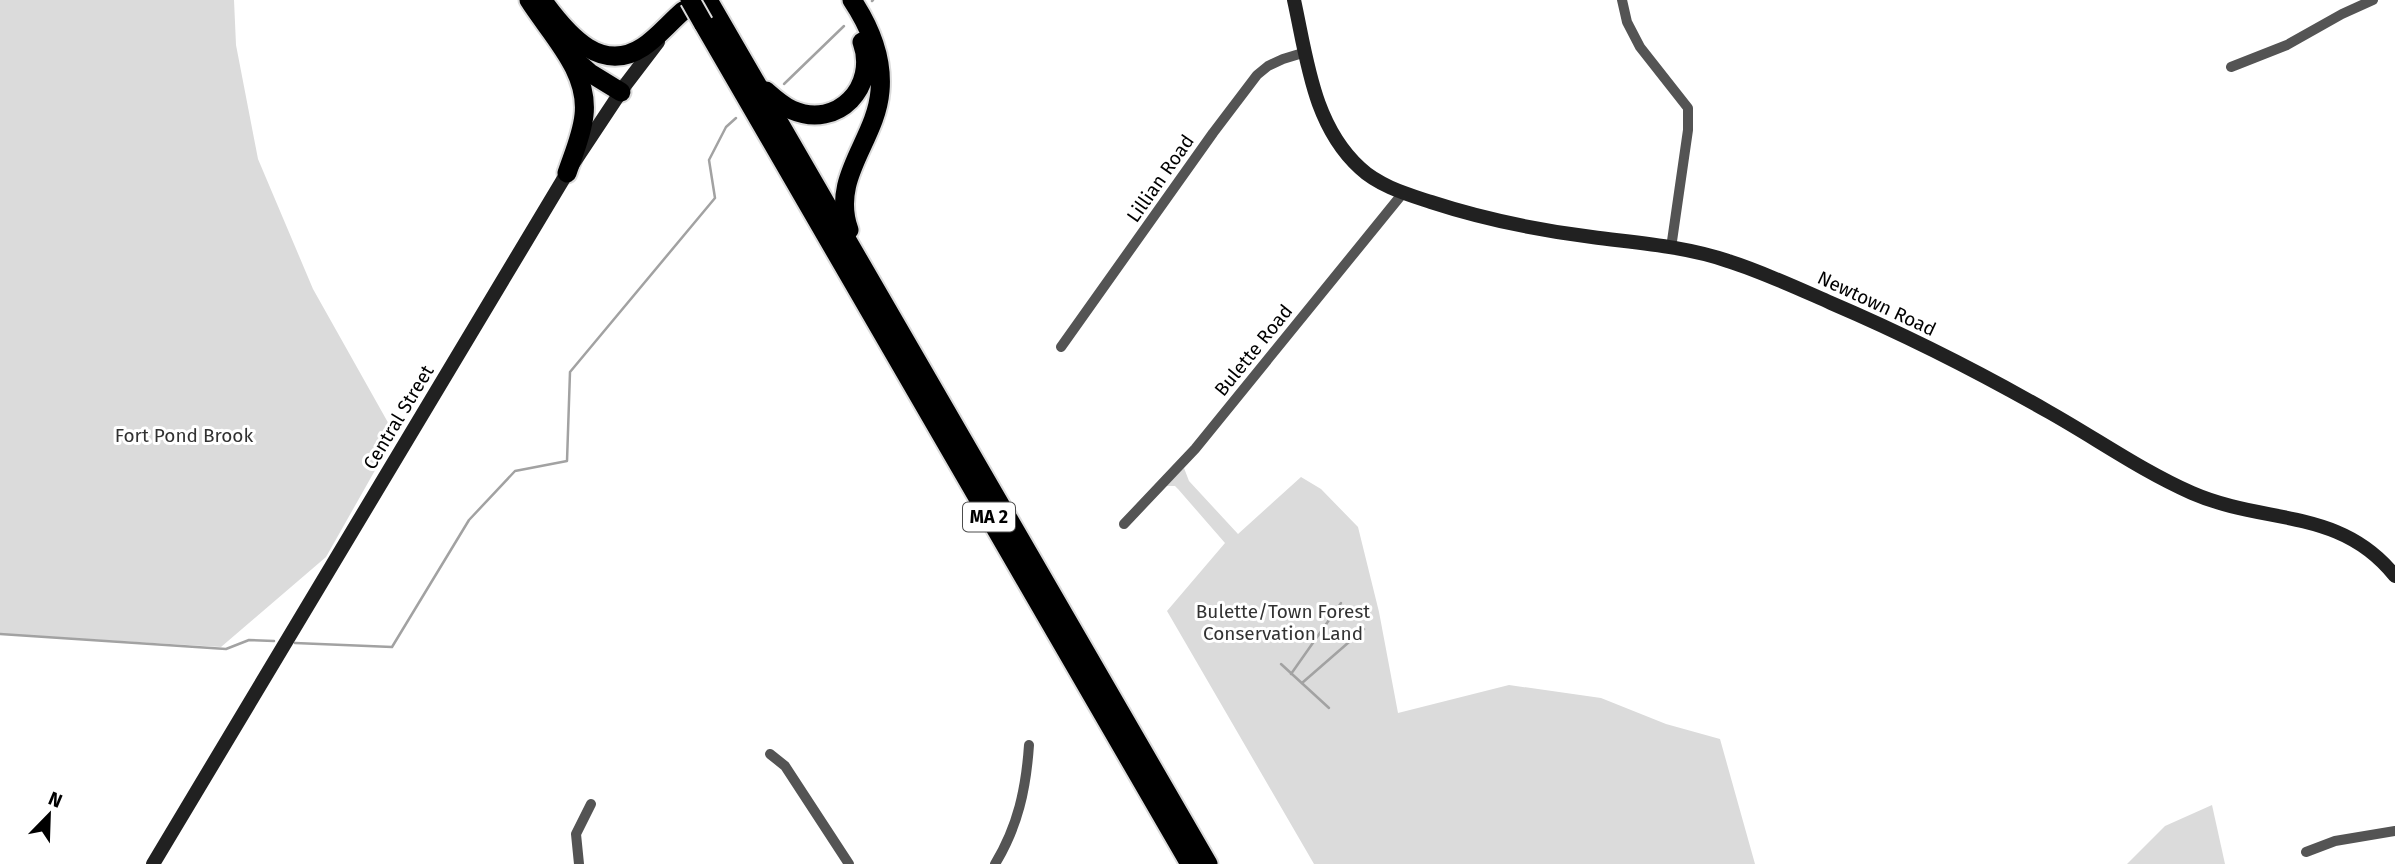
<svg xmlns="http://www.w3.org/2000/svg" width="2395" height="864" font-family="'Fira Sans',sans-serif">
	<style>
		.green { fill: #dbdbdb }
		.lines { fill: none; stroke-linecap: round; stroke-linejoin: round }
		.stream { stroke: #a2a2a2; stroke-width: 2.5 }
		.highway-casing { stroke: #dbdbdb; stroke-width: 23 }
		.street { stroke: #545454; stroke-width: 10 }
		.secondary { stroke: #212121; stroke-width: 14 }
		.highway { stroke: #000; stroke-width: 19 }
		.highway-bridge-casing { stroke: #dbdbdb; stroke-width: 23; stroke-linecap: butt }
		.highway-bridge { stroke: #000; stroke-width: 19 }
		.labels { text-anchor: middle; stroke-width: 6; stroke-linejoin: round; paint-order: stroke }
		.shield { fill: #fff; stroke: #4c4c4c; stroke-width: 2 }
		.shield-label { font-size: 18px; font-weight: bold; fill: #000 }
		.street-label { font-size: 19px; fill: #000; stroke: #fff }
		.park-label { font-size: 19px; fill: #323232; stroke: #fff }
	</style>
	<rect width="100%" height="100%" fill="#fff"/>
	<g class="green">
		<polygon points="0,0 234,0 236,45 258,159 313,289 395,435 326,557 221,647 0,634"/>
		<polygon points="1184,468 1189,481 1238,534 1301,477 1321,489 1358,527 1379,612 1398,713 1509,685 1601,698 1666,724 1720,739 1755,864 1314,864 1167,611 1225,543 1178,489 1175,486 1166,486"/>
		<polygon points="2212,805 2225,864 2127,864 2165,826"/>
	</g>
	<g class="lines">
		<g class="stream">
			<polyline points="872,1 873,0"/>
			<polyline points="784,84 844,26"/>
			<polyline points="0,634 226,649 249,640 274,641"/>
			<polyline points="295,643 392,647 469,520 515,471 567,461 570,372 715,198 709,160 726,127 736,118"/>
			<polyline points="1281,664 1329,708"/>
			<polyline points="1291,674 1341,603"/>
			<polyline points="1302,683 1364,629"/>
		</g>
		<g class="highway-casing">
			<g id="highway">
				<path d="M529,0C551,35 589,71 584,115C582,135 573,155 567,173"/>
				<polyline points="708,0 1208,864"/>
				<path d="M546,5C569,36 602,74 643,47C657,38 670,22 683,11"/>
				<polyline points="703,23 1190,864"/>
				<polyline points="573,58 590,73 621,92"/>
				<path d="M766,91C774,98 783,106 792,110C838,130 878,86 862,42"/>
				<path d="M849,230C830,177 876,141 880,91C883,58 870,27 852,0"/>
			</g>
		</g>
		<g class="street">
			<polyline points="1622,0 1627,22 1640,47 1688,108 1688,130 1671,248"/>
			<polyline points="2231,67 2287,45 2342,14 2373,0"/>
			<polyline points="1061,347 1213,133 1257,75 1268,66 1283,59 1306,52"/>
			<polyline points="1124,524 1195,449 1403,193"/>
			<polyline points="770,754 785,766 849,864"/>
			<polyline points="2306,852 2335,841 2395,831"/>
			<polyline points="579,864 576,834 591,804"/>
			<path d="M995,864C1018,826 1026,789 1029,745"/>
		</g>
		<g class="secondary">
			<path d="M1294,0C1307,59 1313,125 1360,168C1379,186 1407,194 1431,202C1483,219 1537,230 1592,237C1637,243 1684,246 1728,261C1763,272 1797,288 1831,303C1906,335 1979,372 2049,412C2097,439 2142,471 2192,493C2265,525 2340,507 2395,576"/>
			<polyline points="153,864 567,173 626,84 658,42"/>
		</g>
		<use href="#highway" class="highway"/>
		<g class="highway-bridge-casing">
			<polyline id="highway-bridge" points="690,0 703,23"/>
		</g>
		<use href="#highway-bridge" class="highway-bridge"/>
	</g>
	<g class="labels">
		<rect class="shield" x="963" y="502.5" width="52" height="29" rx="5"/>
		<g class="shield-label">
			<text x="989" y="523">MA 2</text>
		</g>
		<g class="street-label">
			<text transform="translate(1160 178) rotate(-55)" y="7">Lillian Road</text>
			<text transform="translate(1877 303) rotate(25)" y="7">Newtown Road</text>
			<text transform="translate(1253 350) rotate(-51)" y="7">Bulette Road</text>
			<text transform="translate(398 417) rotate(-59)" y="7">Central Street</text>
		</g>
		<g class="park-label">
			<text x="184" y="442">Fort Pond Brook</text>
			<text x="1283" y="618">Bulette/Town Forest<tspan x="1283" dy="22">Conservation Land</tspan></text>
		</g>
	</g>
	<g transform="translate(49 815) rotate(23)" stroke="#ffffff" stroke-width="5" paint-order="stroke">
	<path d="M0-5L12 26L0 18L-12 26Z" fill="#000000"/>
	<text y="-10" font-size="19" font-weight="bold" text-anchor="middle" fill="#000000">N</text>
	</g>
</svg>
